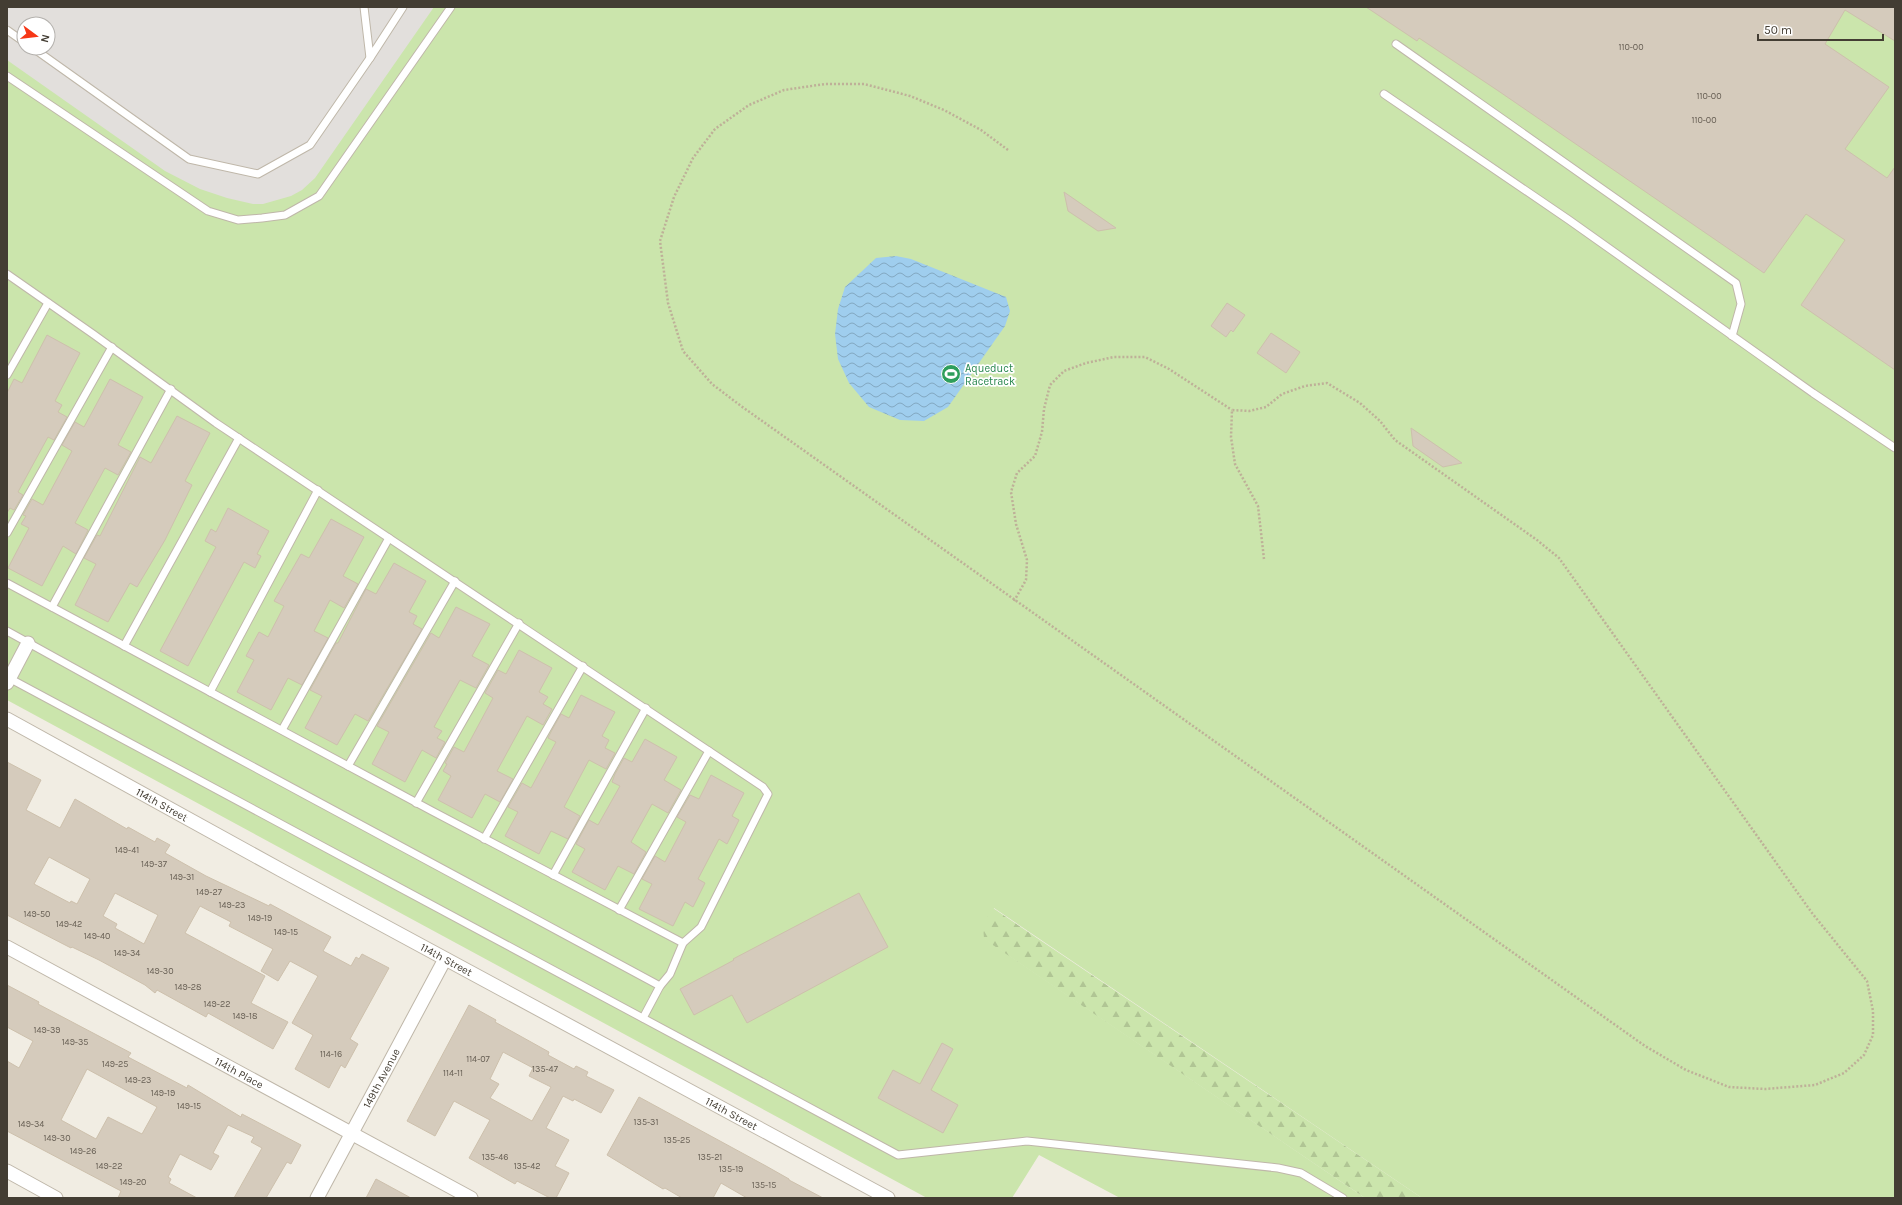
<svg xmlns="http://www.w3.org/2000/svg" width="1902" height="1205" font-family="Karla,sans-serif">
	<style>
		.green { fill: #cbe5ac; fill-rule: evenodd }
		.forest { fill: url(#forest-firs) }
		.parking { fill: #e2dfdc; fill-rule: evenodd }
		.water { fill: url(#water-waves) }
		.building { fill: #d5cbbc; stroke: #cdc0ac; fill-rule: evenodd }
		.lines { fill: none; stroke-linecap: round; stroke-linejoin: round }
		.lane-casing { stroke: #bfb7a9; stroke-width: 9 }
		.street-casing { stroke: #bfb7a9; stroke-width: 15 }
		.path { stroke: #beb098; stroke-width: 2.5; stroke-dasharray: 2 2; stroke-linecap: butt }
		.lane { stroke: #fff; stroke-width: 7 }
		.street { stroke: #fff; stroke-width: 13 }
		.labels { text-anchor: middle; stroke-width: 3.5; stroke-linejoin: round; paint-order: stroke }
		.number-label { font-size: 9px; fill: #686055 }
		.leisure-label { font-size: 11px; fill: #27864d; stroke: #fff; text-anchor: start }
		.street-label { font-size: 11px; fill: #433d33; stroke: #fff }
	</style>
	<defs>
		<pattern id="forest-firs" width="22" height="20" patternUnits="userSpaceOnUse"><rect width="22" height="20" fill="#cbe5ac"/><path d="M5 1l3.5 6h-7zM16 11l3.5 6h-7z" fill="#b0c594"/></pattern>
		<pattern id="water-waves" width="16" height="10" patternUnits="userSpaceOnUse"><rect width="16" height="10" fill="#9fceee"/><path d="M0 5q4-4 8 0t8 0" fill="none" stroke="#83a8c1"/></pattern>
	</defs>
	<rect width="100%" height="100%" fill="#f1ede3"/>
	<path class="green" d="M7,7H1895V1198H1422L994,908L985,939L1365,1198H1120L1039,1155L1012,1198H927L7,700ZM24,24H48V48H24Z"/>
	<polygon class="forest" points="993,908 1037,938 1422,1198 1365,1198 984,939 983,924"/>
	<path class="parking" d="M7,7H434L315,178L302,190L291,196L263,204H253L227,198L200,189L165,171L7,60ZM24,24H48V48H24Z"/>
	<polygon class="water" points="896,256 911,259 1006,297 1010,311 1005,326 948,407 924,421 900,420 869,407 849,383 838,359 835,334 838,309 845,287 876,258"/>
	<g class="building">
		<polygon points="1366,7 1895,7 1895,41 1845,10 1825,44 1889,87 1845,149 1887,178 1895,167 1895,370 1801,305 1845,240 1806,214 1764,273 1497,90 1419,38 1417,41"/>
		<polygon points="1064,192 1116,228 1098,231 1068,211"/>
		<polygon points="1227,303 1245,315 1233,332 1231,330 1226,337 1211,326"/>
		<polygon points="1271,333 1300,352 1286,373 1257,353"/>
		<polygon points="47,335 80,353 55,401 62,405 58,412 67,417 54,440 48,437 18,492 23,495 14,510 10,508 7,513 7,393 14,379 22,383"/>
		<polygon points="110,379 143,397 118,445 131,452 118,475 105,468 75,523 88,530 76,554 63,546 42,586 8,568 29,528 21,524 26,516 23,515 32,499 43,505 72,451 62,445 75,422 84,427"/>
		<polygon points="177,416 210,433 185,481 192,485 165,540 137,587 130,583 108,622 75,605 96,564 84,558 97,535 100,536 140,457 151,463"/>
		<polygon points="1411,428 1462,463 1443,467 1413,446"/>
		<polygon points="228,508 269,531 257,554 261,556 255,568 244,562 188,666 160,651 216,547 205,541 211,529 216,532"/>
		<polygon points="331,519 364,537 343,576 358,584 344,608 330,600 314,631 328,638 302,685 288,678 271,710 237,692 254,660 246,656 259,632 268,637 284,606 274,601 301,554 309,558"/>
		<polygon points="394,563 426,581 409,612 417,616 413,624 422,629 368,721 355,714 337,745 305,728 322,696 310,690 336,643 338,643 366,589 376,594"/>
		<polygon points="456,607 490,624 472,656 489,665 476,688 460,680 434,727 442,731 437,738 445,742 436,758 422,750 405,782 372,764 389,732 377,726 431,633 439,638"/>
		<polygon points="519,650 552,668 539,692 548,697 543,704 552,709 543,725 527,716 497,771 513,779 500,802 485,794 472,818 438,800 451,776 443,771 447,764 445,763 454,747 464,752 493,698 485,693 498,670 506,674"/>
		<polygon points="581,695 615,712 602,736 609,740 605,748 615,753 606,769 589,760 564,807 580,816 568,839 551,831 539,854 505,836 518,812 508,807 522,783 531,788 556,742 548,738 552,730 561,714 569,718"/>
		<polygon points="645,739 677,757 664,780 681,790 668,813 652,804 631,842 646,852 634,874 618,866 605,890 572,872 585,849 576,844 589,820 598,825 620,786 612,782 615,774 624,758 632,762"/>
		<path d="M7,762L41,780L26,810L60,828L75,799L127,829L128,827L155,842L157,838L170,845L165,853L206,876L269,906L270,904L331,937L323,951L351,966L356,957L359,959L362,954L389,968L350,1039L358,1044L345,1068L341,1065L329,1088L295,1069L313,1035L292,1023L318,976L290,961L278,981L261,971L273,949L229,926L231,922L200,906L185,933L265,976L251,1003L288,1022L273,1049L208,1013L206,1017L157,990L155,993L145,985L99,960L72,947L71,948L7,915ZM49,857L90,879L77,904L71,901L70,903L34,884ZM115,893L158,915L144,944L115,928L117,924L103,916Z"/>
		<polygon points="711,775 744,793 732,816 739,820 727,844 719,839 698,879 705,883 693,907 685,902 673,926 639,909 652,884 642,879 655,856 665,862 686,822 677,817 690,795 699,799"/>
		<polygon points="859,893 888,947 747,1023 732,995 694,1015 680,989 734,960 733,959"/>
		<path d="M7,985L39,1002L38,1004L131,1053L128,1057L187,1088L188,1085L241,1117L242,1114L301,1145L291,1164L287,1162L266,1198H234L262,1148L251,1142L254,1137L228,1125L213,1153L219,1156L211,1170L180,1154L168,1177L171,1179L169,1183L197,1198H118L121,1191L7,1131V1061L19,1068L33,1041L7,1027ZM87,1069L157,1107L142,1134L108,1117L96,1139L61,1120Z"/>
		<path d="M469,1005L496,1020L495,1022L549,1052L548,1055L574,1069L576,1066L588,1072L586,1076L614,1090L601,1113L574,1099L573,1101L563,1096L546,1128L569,1140L555,1166L569,1173L556,1198H550L517,1181L515,1184L469,1158L490,1120L454,1101L435,1136L407,1121ZM503,1052L533,1068L529,1076L551,1087L532,1121L490,1098L499,1084L490,1079Z"/>
		<polygon points="942,1043 953,1049 931,1090 958,1105 943,1133 878,1098 893,1070 920,1084"/>
		<polygon points="639,1097 766,1166 789,1179 789,1180 823,1198 747,1198 721,1183 713,1198 682,1198 665,1188 663,1189 607,1155"/>
		<polygon points="376,1179 411,1198 366,1198"/>
	</g>
	<g class="lines">
		<g class="lane-casing">
			<g id="lane">
				<polyline points="364,7 370,58 403,7"/>
				<polyline points="7,30 24,42"/>
				<polyline points="1396,44 1736,283 1741,304 1732,336"/>
				<polyline points="33,48 189,159 258,174 310,145 370,58"/>
				<polyline points="7,76 208,211 238,220 262,218 285,215 319,196 451,7"/>
				<polyline points="1384,94 1569,220 1813,393 1895,448"/>
				<polyline points="7,274 93,334 216,423 763,787 768,794 701,927 683,943 432,811 7,583"/>
				<polyline points="7,375 48,303"/>
				<polyline points="7,533 112,347"/>
				<polyline points="52,607 171,389"/>
				<polyline points="7,631 224,751 660,986 643,1018"/>
				<polyline points="124,646 239,438"/>
				<polyline points="7,677 898,1155 1027,1141 1278,1168 1301,1173 1343,1198"/>
				<polyline points="210,692 318,490"/>
				<polyline points="282,730 389,538"/>
				<polyline points="348,766 455,581"/>
				<polyline points="416,803 519,623"/>
				<polyline points="484,839 583,666"/>
				<polyline points="553,875 646,708"/>
				<polyline points="619,910 709,751"/>
				<polyline points="660,986 670,974 683,943"/>
			</g>
		</g>
		<g class="street-casing">
			<g id="street">
				<polyline points="7,683 28,643"/>
				<path id="s1" d="M7,719L281,870L888,1198"/>
				<path id="s2" d="M7,947L471,1198"/>
				<polyline points="7,1171 56,1198"/>
				<path id="s3" d="M317,1198L445,959"/>
			</g>
		</g>
		<g class="path">
			<polyline points="1008,150 981,130 944,110 910,96 864,84 825,84 784,90 749,105 715,129 693,158 674,197 660,241 668,303 683,351 712,384 741,406 1645,1046 1686,1070 1729,1087 1765,1089 1815,1085 1844,1073 1864,1055 1873,1035 1873,1011 1867,981 1812,913 1559,558 1537,540 1395,440 1380,421 1360,403 1327,383 1305,386 1282,394 1266,407 1249,411 1232,410 1231,437 1235,464 1258,506 1264,559"/>
			<polyline points="1014,601 1026,580 1027,560 1016,524 1011,492 1017,473 1035,456 1042,432 1044,409 1050,385 1064,371 1086,363 1114,357 1145,357 1169,369 1232,410"/>
		</g>
		<use href="#lane" class="lane"/>
		<use href="#street" class="street"/>
	</g>
	<defs>
		<g id="stadium-disc" transform="scale(1)"><circle r="9.5" fill="#2e9e5b" stroke="#fff"/><path d="M0-5a6.5 5 0 1 0 0 10a6.5 5 0 1 0 0-10ZM-3.5-1.8h7v3.6h-7Z" fill="#fff"/></g>
	</defs>
	<g fill-rule="evenodd">
		<use href="#stadium-disc" x="951" y="374"/>
	</g>
	<g class="labels">
		<g class="number-label">
			<text x="1631" y="50">110-00</text>
			<text x="1709" y="99">110-00</text>
			<text x="1704" y="123">110-00</text>
			<text x="127" y="853">149-41</text>
			<text x="154" y="867">149-37</text>
			<text x="182" y="880">149-31</text>
			<text x="209" y="895">149-27</text>
			<text x="232" y="908">149-23</text>
			<text x="37" y="917">149-50</text>
			<text x="260" y="921">149-19</text>
			<text x="69" y="927">149-42</text>
			<text x="286" y="935">149-15</text>
			<text x="97" y="939">149-40</text>
			<text x="127" y="956">149-34</text>
			<text x="160" y="974">149-30</text>
			<text x="188" y="990">149-28</text>
			<text x="217" y="1007">149-22</text>
			<text x="245" y="1019">149-18</text>
			<text x="47" y="1033">149-39</text>
			<text x="75" y="1045">149-35</text>
			<text x="331" y="1057">114-16</text>
			<text x="478" y="1062">114-07</text>
			<text x="115" y="1067">149-25</text>
			<text x="545" y="1072">135-47</text>
			<text x="453" y="1076">114-11</text>
			<text x="138" y="1083">149-23</text>
			<text x="163" y="1096">149-19</text>
			<text x="189" y="1109">149-15</text>
			<text x="646" y="1125">135-31</text>
			<text x="31" y="1127">149-34</text>
			<text x="57" y="1141">149-30</text>
			<text x="677" y="1143">135-25</text>
			<text x="83" y="1154">149-26</text>
			<text x="495" y="1160">135-46</text>
			<text x="710" y="1160">135-21</text>
			<text x="109" y="1169">149-22</text>
			<text x="527" y="1169">135-42</text>
			<text x="731" y="1172">135-19</text>
			<text x="133" y="1185">149-20</text>
			<text x="764" y="1188">135-15</text>
		</g>
		<g class="leisure-label">
			<text x="965" y="372">Aqueduct<tspan x="965" dy="13">Racetrack</tspan></text>
		</g>
		<g class="street-label">
			<text dy="4" stroke="none"><textPath href="#s1" startOffset="177">114th Street</textPath></text>
			<text dy="4" stroke="none"><textPath href="#s1" startOffset="501">114th Street</textPath></text>
			<text dy="4" stroke="none"><textPath href="#s2" startOffset="264">114th Place</textPath></text>
			<text dy="4" stroke="none"><textPath href="#s3" startOffset="136">149th Avenue</textPath></text>
			<text dy="4" stroke="none"><textPath href="#s1" startOffset="825">114th Street</textPath></text>
		</g>
	</g>
	<rect width="1902" height="1205" fill="none" stroke="#433d33" stroke-width="16"/>
	<g transform="translate(36 36) rotate(105)"><circle r="19" fill="#ffffff" stroke="#b4b1ad"/>
	<path d="M0-3L7 15L0 10L-7 15Z" fill="#f63716"/>
	<text y="-6" font-size="11" font-weight="bold" text-anchor="middle" fill="#433d33">N</text>
	</g>
	<path d="M1758 34v6h125v-6" fill="none" stroke="#433d33" stroke-width="2"/>
	<text x="1764" y="34" font-size="12" fill="#433d33" stroke="#ffffff" stroke-width="3" paint-order="stroke">50 m</text>
</svg>
